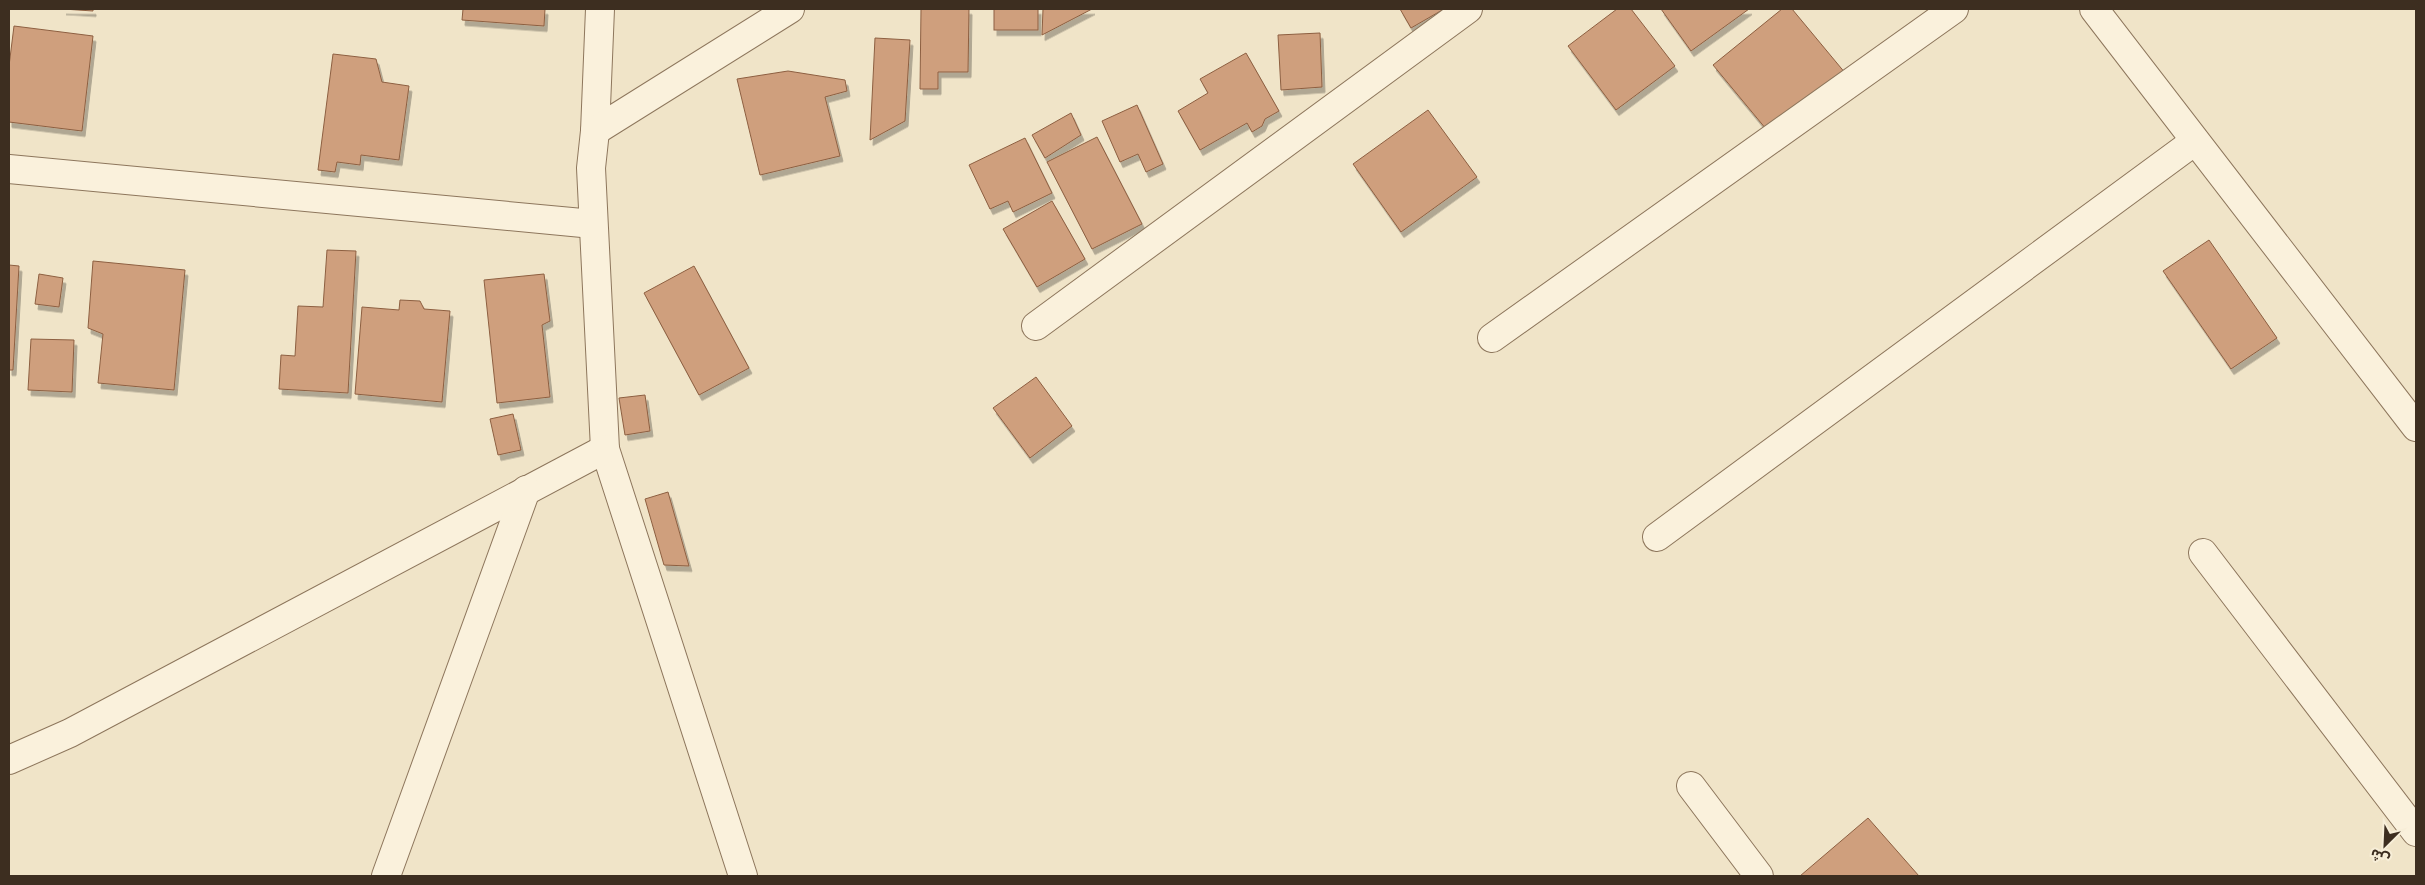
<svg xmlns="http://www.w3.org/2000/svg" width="2425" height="885" font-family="'Times New Roman','Noto Sans Arabic',serif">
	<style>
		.building { fill: #cf9f7d; stroke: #8d5f41; filter: url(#shadow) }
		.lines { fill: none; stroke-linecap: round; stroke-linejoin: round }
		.street-casing { stroke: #8d765c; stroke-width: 30 }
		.street { stroke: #faf1dc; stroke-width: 28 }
	</style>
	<defs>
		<filter id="shadow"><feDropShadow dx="3" dy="5.5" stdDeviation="0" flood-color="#0004"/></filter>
	</defs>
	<rect width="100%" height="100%" fill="#f0e4c8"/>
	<g class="building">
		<polygon points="63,9 93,9 93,11"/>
		<polygon points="463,9 545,9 544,26 462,20"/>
		<polygon points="921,9 969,9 968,72 938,72 938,89 920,89"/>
		<rect x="994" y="9" width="44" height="21"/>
		<polygon points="1043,9 1092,9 1042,35"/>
		<polygon points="1400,9 1444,9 1411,28"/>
		<polygon points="1617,9 1631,9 1675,66 1616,110 1568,46"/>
		<polygon points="1661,9 1749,9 1691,51"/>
		<polygon points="1782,9 1792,9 1846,74 1771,135 1713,65"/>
		<polygon points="14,26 93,36 82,131 9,122 9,66"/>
		<polygon points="1320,33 1322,87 1281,90 1278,35"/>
		<polygon points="875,38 910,40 905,121 870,140"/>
		<polygon points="1246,53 1279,111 1265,119 1262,126 1252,132 1247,123 1200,150 1178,111 1208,93 1200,79"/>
		<polygon points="333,54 376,59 382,82 409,86 399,160 361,155 360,165 337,162 335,172 318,170"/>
		<polygon points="788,71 845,80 847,91 825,97 840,156 760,175 737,79"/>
		<polygon points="1137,105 1163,164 1146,172 1138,154 1120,162 1102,121"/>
		<polygon points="1428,110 1477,177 1401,232 1353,164"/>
		<polygon points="1071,113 1081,135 1045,158 1032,135"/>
		<polygon points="1097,137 1142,224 1092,249 1047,162"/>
		<polygon points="1025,138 1052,193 1013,212 1008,201 990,209 969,165"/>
		<polygon points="1052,201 1085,259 1037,287 1003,229"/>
		<polygon points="2209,240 2277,338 2231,369 2163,271"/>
		<polygon points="327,250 356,251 348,393 279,389 281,355 295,356 298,306 323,307"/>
		<polygon points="93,261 185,270 174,390 98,383 103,334 88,328"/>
		<polygon points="9,265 19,266 13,370 9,370"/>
		<polygon points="694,266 749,368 699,395 644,293"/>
		<polygon points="39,274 63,278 59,307 35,304"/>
		<polygon points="544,274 550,321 542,325 550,397 497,403 484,280"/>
		<polygon points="400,300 420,301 424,309 450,311 442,402 355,394 362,307 399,310"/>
		<polygon points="31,339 74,340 72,392 28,390"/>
		<polygon points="1036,377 1072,426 1030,458 993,408"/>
		<polygon points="645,395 650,431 625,435 619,398"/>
		<polygon points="513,414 521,450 498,455 490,419"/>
		<polygon points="668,492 689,566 664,565 645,499"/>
		<polygon points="1868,818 1919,876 1800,876"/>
	</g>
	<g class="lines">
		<g class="street-casing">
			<g id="street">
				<polyline points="600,9 595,131 591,168 605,449 743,876"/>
				<polyline points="2094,9 2416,427"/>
				<polyline points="595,131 790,9"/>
				<polyline points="9,169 593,224"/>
				<polyline points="1036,326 1468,9"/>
				<polyline points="1492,338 1954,9"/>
				<polyline points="1657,537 2195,141"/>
				<polyline points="2203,553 2416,832"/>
				<polyline points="9,760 70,733 605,449"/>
				<polyline points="1691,786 1759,876"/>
				<polyline points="386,876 526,490"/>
			</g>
		</g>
		<use href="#street" class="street"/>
	</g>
	<rect width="2425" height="885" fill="none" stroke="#3d2e20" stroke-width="20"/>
	<g transform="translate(2385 845) rotate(204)" stroke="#f7eed8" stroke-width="4" paint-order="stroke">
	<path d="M0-4L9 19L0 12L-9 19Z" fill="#3d2e20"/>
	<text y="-8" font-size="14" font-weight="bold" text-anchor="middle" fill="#3d2e20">ش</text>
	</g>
</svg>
